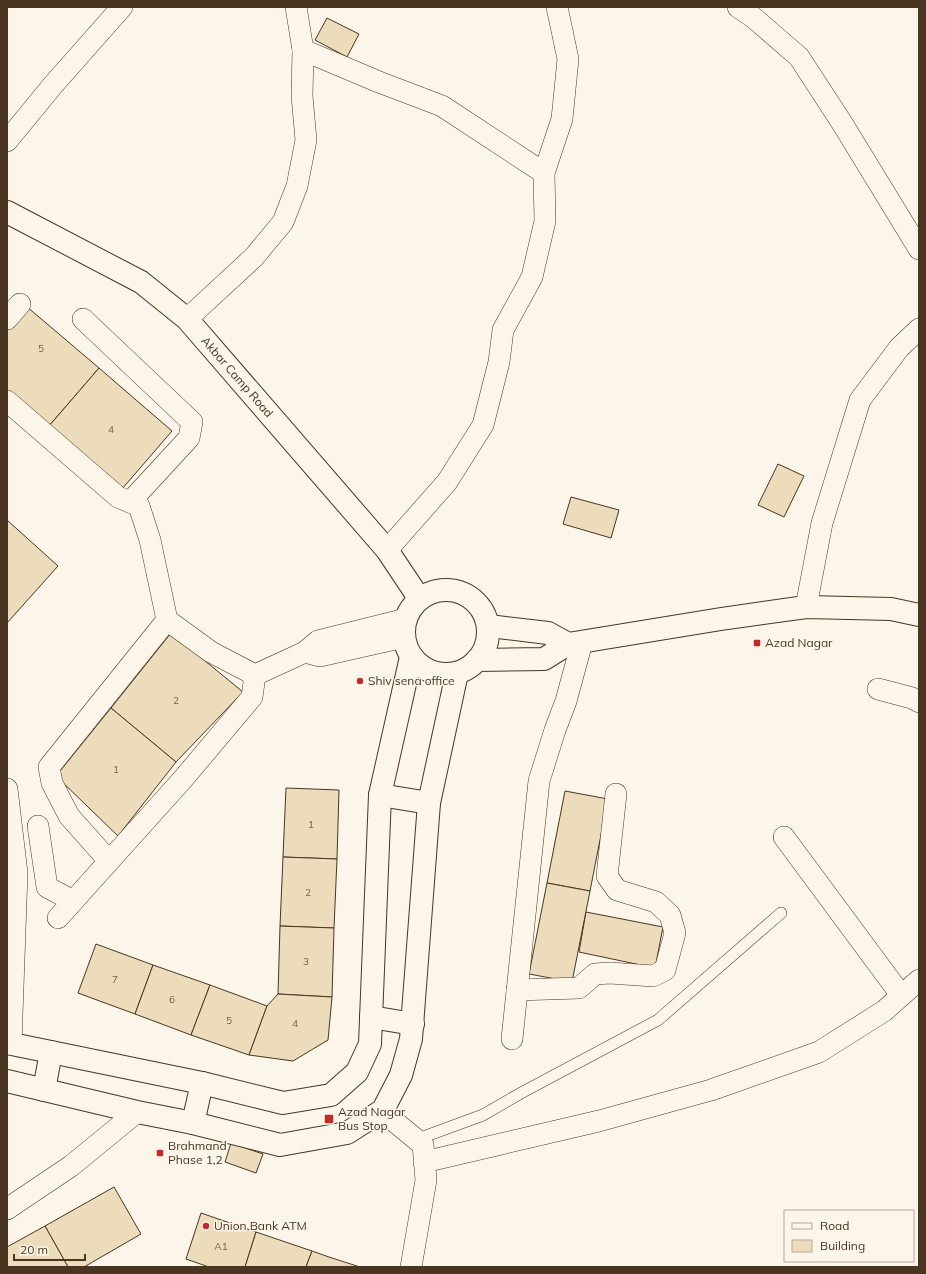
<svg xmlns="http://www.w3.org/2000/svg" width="926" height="1274" font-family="Mulish,sans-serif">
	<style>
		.building { fill: #ecdcbc; stroke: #4a3520 }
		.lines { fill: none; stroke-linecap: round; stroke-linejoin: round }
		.lane-casing { stroke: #4a3520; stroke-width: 12 }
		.street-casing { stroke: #4a3520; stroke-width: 22 }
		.secondary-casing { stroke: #4a3520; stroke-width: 24 }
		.lane { stroke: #fbf6e9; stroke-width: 11 }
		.street { stroke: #fbf6e9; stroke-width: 21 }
		.secondary { stroke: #fbf6e9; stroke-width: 22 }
		.poi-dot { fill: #c62828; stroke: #fbf6e9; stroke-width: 1.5 }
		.labels { text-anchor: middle; stroke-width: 3; stroke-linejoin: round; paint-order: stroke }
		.number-label { font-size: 10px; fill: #725f47 }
		.street-label { font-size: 12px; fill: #4a3520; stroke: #fbf6e9 }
		.poi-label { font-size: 12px; fill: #4a3520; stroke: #fbf6e9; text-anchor: start }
	</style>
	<rect width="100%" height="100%" fill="#fbf6e9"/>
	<g class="building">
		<polygon points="327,18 359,34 347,57 315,40"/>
		<polygon points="26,306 99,368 49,426 7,391 7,328"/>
		<polygon points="99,368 172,431 122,489 49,426"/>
		<polygon points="778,464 804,476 784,517 758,505"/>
		<polygon points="571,497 619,510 611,538 563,524"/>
		<polygon points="7,520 58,566 7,623"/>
		<polygon points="171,633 243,692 176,762 111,708"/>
		<polygon points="111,708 176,762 118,836 56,776"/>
		<polygon points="286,788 339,790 337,859 283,857"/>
		<polygon points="565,791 608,799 590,891 547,883"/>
		<polygon points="283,857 337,859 334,928 280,926"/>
		<polygon points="547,883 590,891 572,982 529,974"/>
		<polygon points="586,912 663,927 655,968 579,952"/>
		<polygon points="280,926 334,928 332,997 278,994"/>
		<polygon points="96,944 153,965 135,1014 78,993"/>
		<polygon points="153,965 210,985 191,1035 135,1014"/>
		<polygon points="210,985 267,1006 249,1055 191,1035"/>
		<polygon points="278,994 332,997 328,1040 293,1061 249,1055 267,1006"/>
		<polygon points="231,1143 263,1154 256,1173 225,1162"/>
		<polygon points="114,1187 141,1234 84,1267 68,1267 45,1226"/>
		<polygon points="201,1213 256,1232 245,1267 209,1267 186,1259"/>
		<polygon points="45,1226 68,1267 7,1267 7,1247"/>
		<polygon points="256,1232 312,1251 306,1267 245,1267"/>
		<polygon points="312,1251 329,1257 360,1267 306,1267"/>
	</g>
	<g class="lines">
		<g class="lane-casing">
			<polyline id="lane" points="423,1145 426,1136 483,1115 521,1093 658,1020 781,913"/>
		</g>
		<g class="street-casing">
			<g id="street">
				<polyline points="738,7 754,18 799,57 842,123 919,249"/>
				<polyline points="303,50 379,82 442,106 544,173"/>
				<polyline points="7,141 53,85 122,7"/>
				<polyline points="7,319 20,304"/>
				<polyline points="83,319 192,422 189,438 130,502"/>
				<polyline points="187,319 254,257 283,222 297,186 306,140 302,96 303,50 296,7"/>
				<polyline points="7,401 118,497 139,506 150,540 167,620 211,652 255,675 305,652 318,641 406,619"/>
				<polyline points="387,550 447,482 483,425 499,362 503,330 532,277 545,221 544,173 562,119 568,59 557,7"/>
				<polyline points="806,607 822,523 860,400 899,348 919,329"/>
				<polyline points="305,652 320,656 404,637"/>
				<polyline points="878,689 912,698 919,702"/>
				<polyline points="7,789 17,873 11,1044"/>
				<polyline points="38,826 47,887 73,901"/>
				<polyline points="784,837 901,995"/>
				<polyline points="109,861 69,816 52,783 49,767 167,620"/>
				<polyline points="58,918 183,779 252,697 255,675"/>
				<polyline points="517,990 579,988 595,974 610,973 653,976 665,970 675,933 670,915 656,902 617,890 607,876 616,794"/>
				<polyline points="512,1039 539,781 555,730 566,701 582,642"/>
				<polyline points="383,1110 395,1122 423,1145 426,1180 411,1267"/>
				<polyline points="424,1162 599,1121 711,1090 819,1052 884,1011 919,980"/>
				<polyline points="7,1209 71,1166 137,1112"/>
			</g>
		</g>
		<g class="secondary-casing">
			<g id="secondary">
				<polyline points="7,212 141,282 187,319 387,550 419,598"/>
				<circle cx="446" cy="632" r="42"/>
				<polyline points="489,626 548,633 568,644"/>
				<polyline points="477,660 544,659 568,644 721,619 806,607 891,609 919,615"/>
				<polyline points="380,795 429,803"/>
				<polyline points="371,1017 413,1024"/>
				<polyline points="7,1043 202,1083 283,1103 331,1095 357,1072 370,1044 380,795 411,657"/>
				<polyline points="7,1081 137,1112 193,1123 280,1145 347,1133 383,1110 401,1075 411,1039 429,803 457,673"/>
				<polyline points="44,1090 51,1052"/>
				<polyline points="193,1123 202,1083"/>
			</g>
		</g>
		<use href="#lane" class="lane"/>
		<use href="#street" class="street"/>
		<use href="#secondary" class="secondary"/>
	</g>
	<g class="poi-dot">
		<rect x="753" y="639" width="8" height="8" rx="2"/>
		<circle cx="360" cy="681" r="4"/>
		<rect x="324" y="1114" width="10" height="10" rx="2"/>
		<rect x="156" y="1149" width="8" height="8" rx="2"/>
		<circle cx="206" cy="1226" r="4"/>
	</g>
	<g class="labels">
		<g class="number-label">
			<text x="41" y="352">5</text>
			<text x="111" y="433">4</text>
			<text x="176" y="704">2</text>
			<text x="116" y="773">1</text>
			<text x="311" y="828">1</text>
			<text x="308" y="896">2</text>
			<text x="306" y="965">3</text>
			<text x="115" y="983">7</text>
			<text x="172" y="1003">6</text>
			<text x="229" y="1024">5</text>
			<text x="295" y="1027">4</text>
			<text x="221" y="1250">A1</text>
		</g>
		<g class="street-label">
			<text transform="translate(237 377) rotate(49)" y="4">Akbar Camp Road</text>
		</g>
		<g class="poi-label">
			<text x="765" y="647">Azad Nagar</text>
			<text x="368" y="685">Shiv sena office</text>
			<text x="338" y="1116">Azad Nagar<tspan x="338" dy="14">Bus Stop</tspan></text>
			<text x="168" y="1150">Brahmand<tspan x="168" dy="14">Phase 1,2</tspan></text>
			<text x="214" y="1230">Union Bank ATM</text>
		</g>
	</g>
	<rect width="926" height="1274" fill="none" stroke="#4a3520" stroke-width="16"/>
	<rect x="784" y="1210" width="130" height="52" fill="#fbf6e9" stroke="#b4a999"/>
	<rect x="792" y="1223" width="20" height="6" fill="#fbf6e9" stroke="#b4a999"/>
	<text x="820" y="1230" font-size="12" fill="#4a3520">Road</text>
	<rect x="792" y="1240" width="20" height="12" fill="#ecdcbc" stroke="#b4a999"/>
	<text x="820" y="1250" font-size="12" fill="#4a3520">Building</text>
	<path d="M14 1254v6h71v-6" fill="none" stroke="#4a3520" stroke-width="2"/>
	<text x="20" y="1254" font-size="12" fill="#4a3520" stroke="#fbf6e9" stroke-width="3" paint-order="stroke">20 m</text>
</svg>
